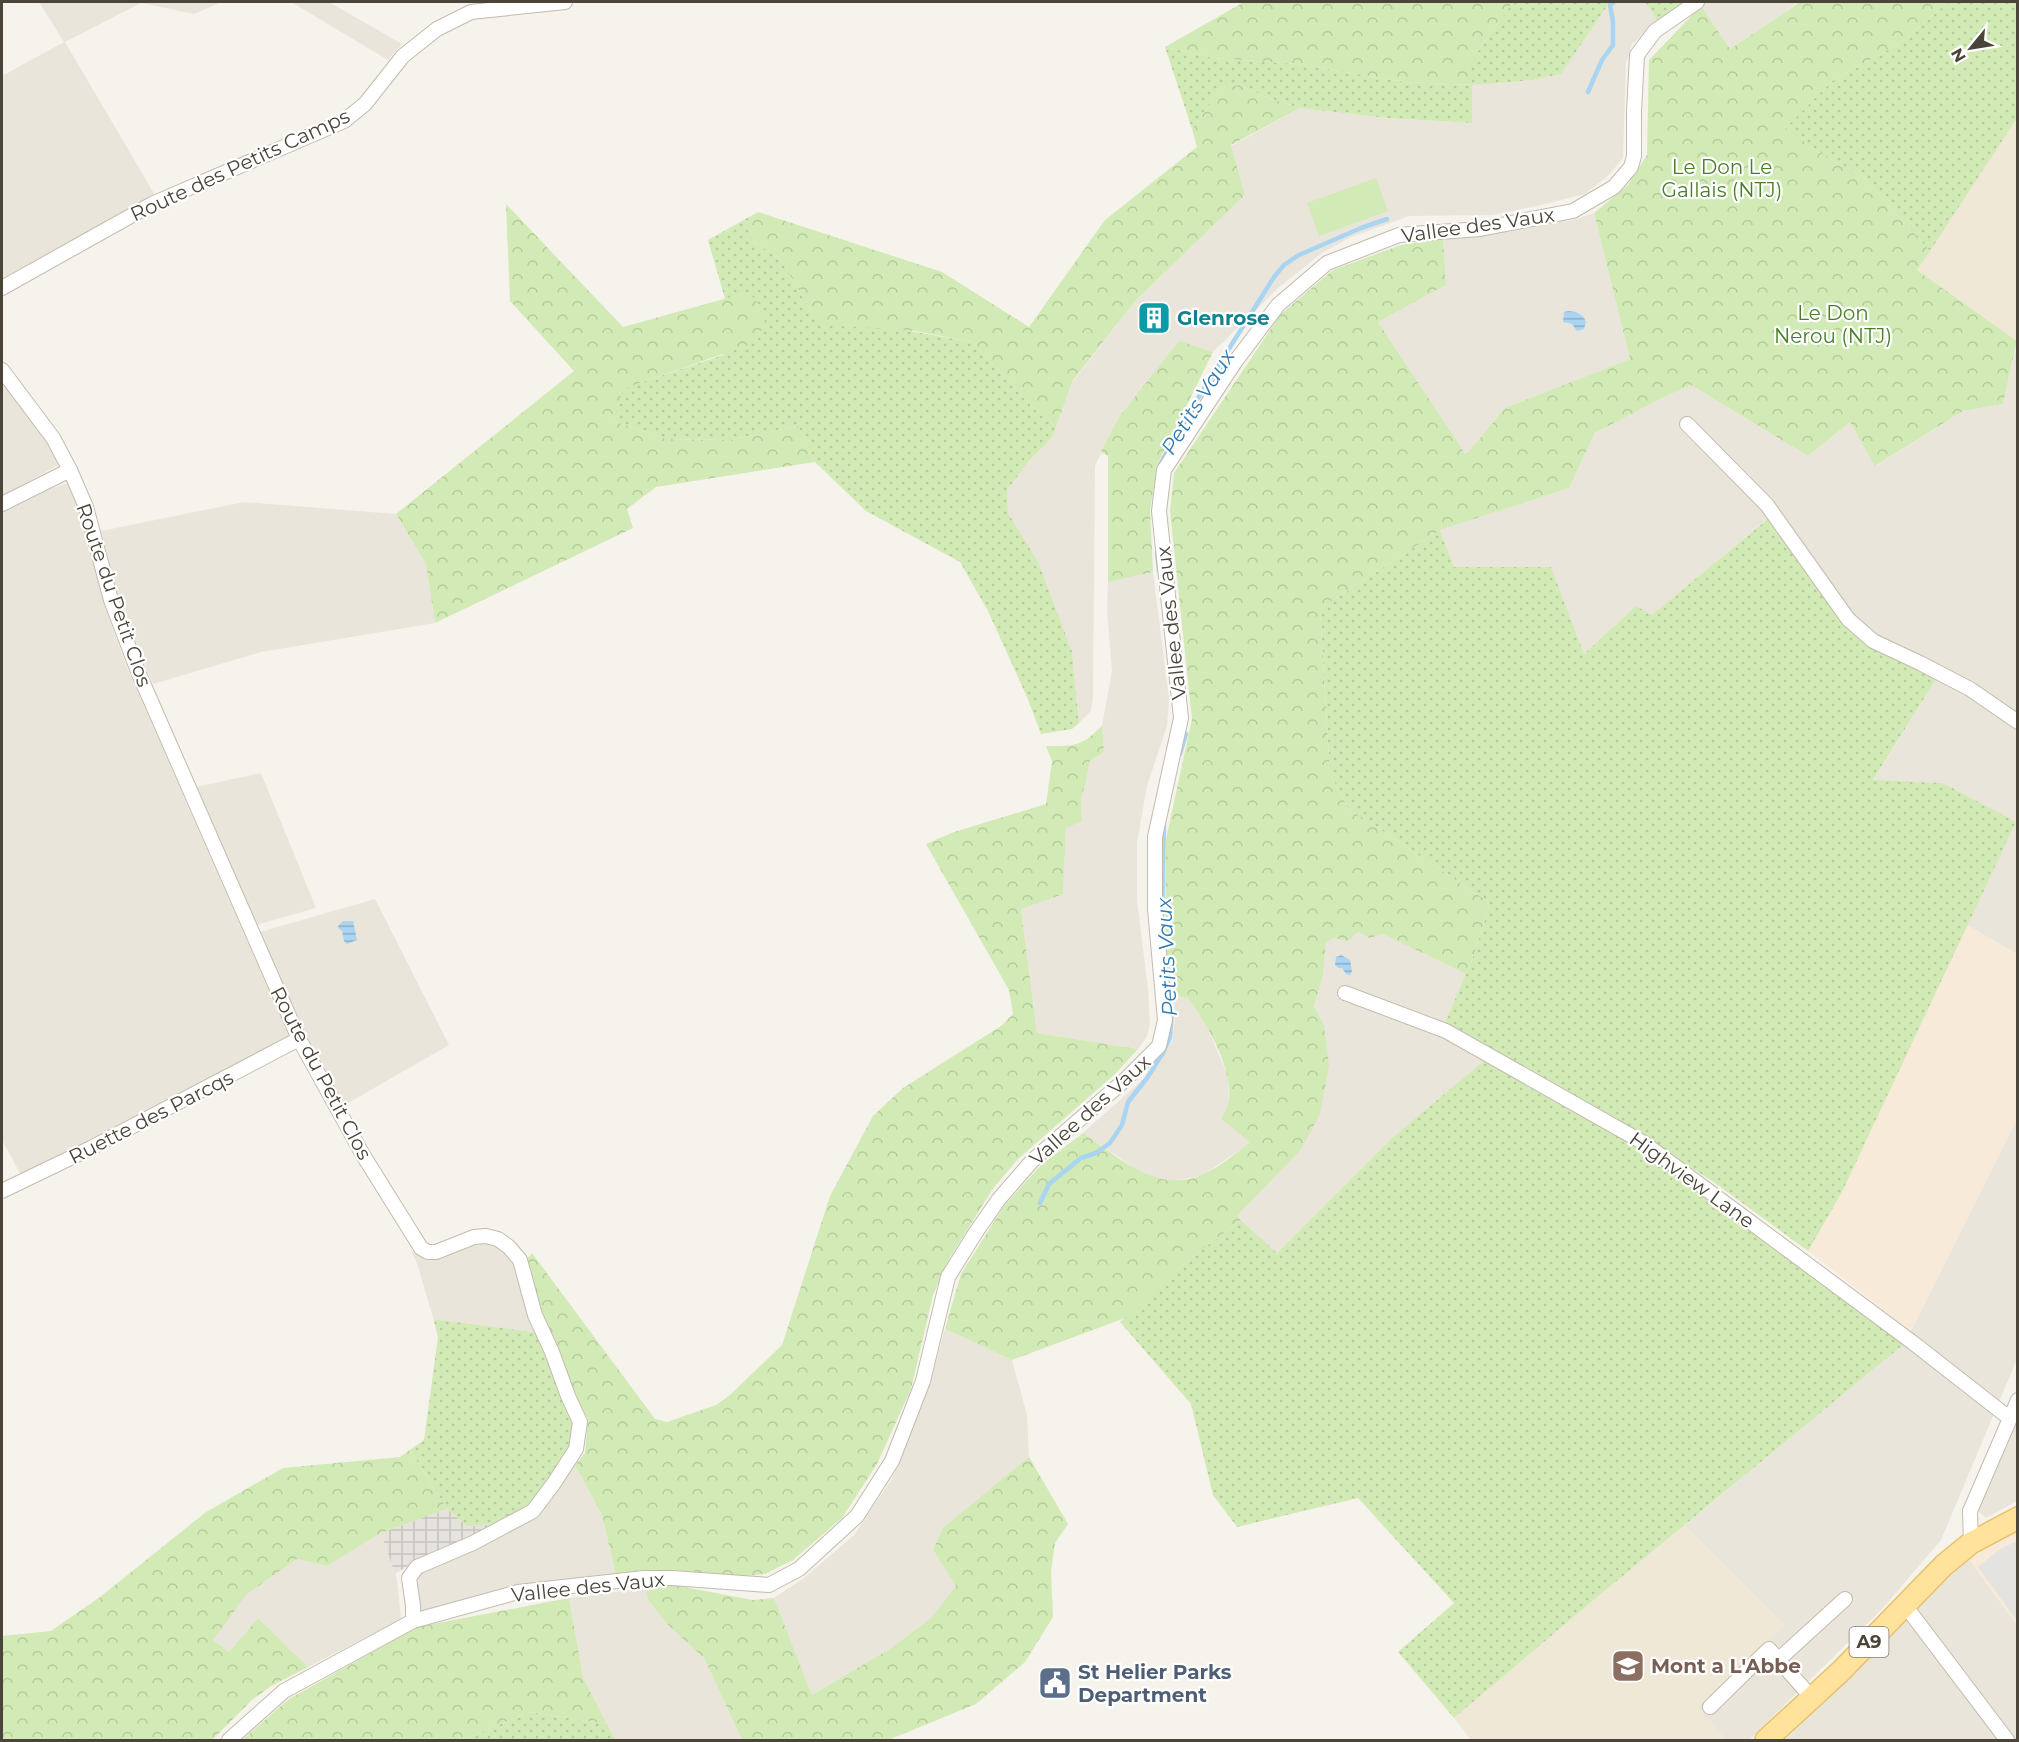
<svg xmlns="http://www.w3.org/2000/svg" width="2019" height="1742" font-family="Montserrat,sans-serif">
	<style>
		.residential { fill: #eae5da }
		.commercial { fill: #f7ead8 }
		.industrial { fill: url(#industrial-grid) }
		.education { fill: #efe8d6 }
		.grass { fill: url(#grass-dots) }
		.forest { fill: url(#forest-crowns) }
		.garden { fill: #d2eab5 }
		.parking { fill: #e5e3e0 }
		.water { fill: url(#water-rules) }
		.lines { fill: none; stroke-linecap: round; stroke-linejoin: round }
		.stream { stroke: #a9d4f2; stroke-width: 4.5 }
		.minor-casing { stroke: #c2bbae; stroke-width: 16 }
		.primary-casing { stroke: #e6c16a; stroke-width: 24 }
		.minor { stroke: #fff; stroke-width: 14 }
		.primary { stroke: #ffe39c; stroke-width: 21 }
		.labels { text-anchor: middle; stroke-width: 4.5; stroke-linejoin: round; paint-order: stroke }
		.shield { fill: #fff; stroke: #817c74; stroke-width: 1.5 }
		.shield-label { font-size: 18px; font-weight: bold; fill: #4b4439 }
		.street-label { font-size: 20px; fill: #4b4439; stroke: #fff }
		.park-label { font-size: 20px; fill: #4a7f2a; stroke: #fff }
		.culture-label { font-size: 20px; font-weight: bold; fill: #0d838f; stroke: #fff; text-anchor: start }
		.education-label { font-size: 20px; font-weight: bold; fill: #785e54; stroke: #fff; text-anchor: start }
		.service-label { font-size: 20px; font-weight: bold; fill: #4e5e75; stroke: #fff; text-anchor: start }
		.water-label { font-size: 21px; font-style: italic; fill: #2e7ab2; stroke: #fff }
	</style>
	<defs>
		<pattern id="industrial-grid" width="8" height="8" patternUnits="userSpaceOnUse" patternTransform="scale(1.5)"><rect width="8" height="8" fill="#e6e2dd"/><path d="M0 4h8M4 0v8" fill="none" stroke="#c7c3be"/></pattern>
		<pattern id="grass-dots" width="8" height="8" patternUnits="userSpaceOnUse" patternTransform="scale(1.5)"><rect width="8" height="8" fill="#d2eab5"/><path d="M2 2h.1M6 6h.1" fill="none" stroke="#b6ca9c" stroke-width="1.8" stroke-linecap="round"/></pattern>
		<pattern id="forest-crowns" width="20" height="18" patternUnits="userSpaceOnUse" patternTransform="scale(1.5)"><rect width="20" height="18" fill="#d2eab5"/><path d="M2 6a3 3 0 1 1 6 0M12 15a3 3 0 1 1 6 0" fill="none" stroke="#b6ca9c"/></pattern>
		<pattern id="water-rules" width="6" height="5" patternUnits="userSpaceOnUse" patternTransform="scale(1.5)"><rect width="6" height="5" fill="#a9d4f2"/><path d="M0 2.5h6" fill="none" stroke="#8caec5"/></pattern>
	</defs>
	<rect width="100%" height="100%" fill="#f6f3ec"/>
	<g class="residential">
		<polygon points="39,2 222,2 194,14 141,3 65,42 156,197 2,279 2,76 64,42"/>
		<polygon points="291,2 329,2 402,44 388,60"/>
		<polygon points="1610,2 1645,2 1658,22 1632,44 1626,63 1623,158 1608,176 1585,194 1537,206 1492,215 1409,216 1349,238 1322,253 1279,287 1213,352 1179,342 1119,417 1095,466 1093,696 1091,711 1079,723 1072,652 1021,535 1008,513 1007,490 1029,461 1051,439 1073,381 1136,300 1245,195 1231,146 1300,108 1387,118 1472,123 1472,85 1561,74"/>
		<polygon points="1706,2 1797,2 1785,13 1730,49 1701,6"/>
		<polygon points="1594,213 1630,359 1505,408 1466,456 1378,322 1446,285 1443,238 1478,236 1577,219"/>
		<polygon points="2017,344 2017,954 1967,925 2015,822 1943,783 1873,781 1936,679 1870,646 1769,517 1652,616 1636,606 1584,654 1551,567 1454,567 1440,530 1569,488 1595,433 1658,400 1691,385 1808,456 1850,422 1876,466 1963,411 2003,404"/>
		<polygon points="2,381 42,436 60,464 2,496"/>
		<polygon points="68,483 81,511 110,621 128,670 290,1039 220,1078 21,1175 2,1140 2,509 16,500"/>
		<polygon points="244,502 396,514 426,564 435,623 261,652 153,684 118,600 101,531"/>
		<polygon points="1153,572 1169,700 1167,726 1147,786 1137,843 1137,900 1148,989 1150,1023 1147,1036 1138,1049 1037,1033 1021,908 1063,894 1066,827 1082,820 1081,799 1085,785 1090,761 1104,752 1102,726 1112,671 1107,611 1108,582"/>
		<polygon points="261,773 316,908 256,925 192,788"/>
		<polygon points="375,899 449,1045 341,1107 305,1035 260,932"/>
		<polygon points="1358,932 1369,938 1383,934 1466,974 1445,1023 1493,1050 1487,1058 1392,1138 1277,1253 1237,1216 1300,1151 1314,1008 1323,975 1326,943 1334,938"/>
		<polygon points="1173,995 1188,998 1205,1022 1228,1076 1229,1103 1251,1142 1203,1175 1171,1182 1145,1175 1083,1133 1158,1066 1172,1041 1175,1019"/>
		<polygon points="2017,1119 2017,1359 1941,1540 1883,1608 1749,1740 1726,1740 1697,1708 1685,1525 1904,1344"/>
		<polygon points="483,1243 495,1245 515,1264 535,1332 434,1321 417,1263 411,1251 426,1260"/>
		<polygon points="945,1329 1012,1360 1027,1415 1029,1457 943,1529 933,1550 956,1586 931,1618 891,1648 812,1695 774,1598 804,1578 854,1535 893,1477 930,1383"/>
		<polygon points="2017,1419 2017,1501 1986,1518 1975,1508"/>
		<polygon points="575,1465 602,1515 616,1575 420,1614 415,1578 422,1570 537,1516"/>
		<polygon points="381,1533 397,1579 401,1619 308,1667 258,1618 229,1652 212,1640 246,1595 297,1559 327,1566"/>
		<polygon points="1968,1558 2017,1625 2017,1740 2013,1740 1914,1607"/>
		<polygon points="646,1588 648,1600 667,1624 704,1658 742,1740 615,1740 583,1677 569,1598"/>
		<polygon points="1907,1617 2001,1740 1785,1740 1846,1680"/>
	</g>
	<g class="commercial">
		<polygon points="1967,925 2017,954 2017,1119 1911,1331 1808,1251 1842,1192"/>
		<polygon points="2017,1531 2017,1625 1968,1558 1987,1546"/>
	</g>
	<polygon class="industrial" points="447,1509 467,1526 493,1524 495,1528 414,1562 395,1574 381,1533"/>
	<g class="education">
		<polygon points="2017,118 2017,341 1917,270"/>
		<polygon points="1685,1525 1785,1625 1698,1707 1726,1740 1471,1740 1454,1718 1596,1598"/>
	</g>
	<g class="grass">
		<polygon points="1513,2 1610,2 1561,74 1531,80 1472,85 1472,123 1387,118 1300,108 1266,97 1240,85 1221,87 1192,129 1165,47 1214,58 1297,64 1406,82 1471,85 1471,61"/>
		<polygon points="1645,2 1683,2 1658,22"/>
		<polygon points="1949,2 2017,2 2017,118 1930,251 1862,176 1834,161 1784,129 1832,81 1897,45"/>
		<polygon points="758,212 748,229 755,242 781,260 813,314 972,342 1032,407 1056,427 1051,439 1029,461 1007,490 1008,513 1038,562 1072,652 1079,723 1072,729 1041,734 1027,697 988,611 960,562 866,511 815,462 798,426 730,440 666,439 613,421 622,389 723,355 749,292 725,299 708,240"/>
		<polygon points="1770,517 1870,646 1936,679 1873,780 1943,783 2016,822 1842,1192 1808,1251 1715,1183 1643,1136 1445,1023 1474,955 1490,903 1348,808 1330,773 1320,609 1440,530 1454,567 1551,567 1584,654 1636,606 1652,615"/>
		<polygon points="1487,1058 1634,1143 1904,1344 1596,1598 1454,1718 1398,1652 1454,1603 1358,1498 1237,1527 1213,1495 1191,1404 1120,1322 1188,1260 1241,1220 1277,1253 1392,1138"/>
		<polygon points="438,1320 535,1332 575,1423 572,1445 528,1506 495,1528 493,1524 467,1526 447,1509 410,1450 424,1440 438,1337 434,1321"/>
		<polygon points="530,1712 607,1724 615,1740 462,1740"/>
	</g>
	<g class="forest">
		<polygon points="1244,2 1513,2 1471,61 1472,85 1406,82 1297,64 1214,58 1165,47"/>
		<path d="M1799,2H1949L1897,45L1832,81L1785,129L1834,161L1862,176L1930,251L1917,270L2017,341L2003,404L1963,411L1875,466L1850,422L1808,456L1691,385L1658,400L1595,433L1569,488L1440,530L1320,609L1330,773L1348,808L1490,903L1474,955L1466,974L1383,934L1369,938L1358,932L1348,941L1334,938L1326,943L1323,975L1314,1007L1324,1025L1329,1066L1320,1114L1300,1151L1237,1216L1241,1220L1188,1260L1125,1318L1012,1360L945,1329L961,1274L1004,1206L1041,1165L1083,1133C1119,1157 1158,1196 1204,1174C1221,1166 1236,1153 1250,1142L1221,1119C1224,1113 1228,1107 1229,1101C1233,1068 1207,1024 1188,998L1173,995L1165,940L1166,839L1192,719L1170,511L1174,473L1281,314L1333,270L1401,245L1443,238L1446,285L1378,322L1466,455L1505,408L1630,359L1594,213L1628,185L1647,155L1649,60L1701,6L1730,49L1789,10Z"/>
		<polygon points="1240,85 1266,97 1300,108 1231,145 1245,195 1136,300 1073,380 1056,427 1032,407 972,342 915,331 827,325 813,314 781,260 755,242 748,229 758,212 942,272 1029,327 1105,220 1197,147 1192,129 1221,87"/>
		<polygon points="506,204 623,327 749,292 767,315 757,342 623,389 613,421 666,439 730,440 798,426 815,462 656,487 627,509 633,528 435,623 426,564 396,514 574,371 510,301"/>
		<polygon points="1179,341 1213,352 1158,463 1150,509 1153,572 1108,582 1108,456 1101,452 1119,417"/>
		<path d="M1102,726L1104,752L1090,761L1085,785L1081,799L1082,821L1066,828L1063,894L1021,909L1037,1033L1138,1049L1114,1075L1018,1159L992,1190L949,1259L933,1295L911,1389L877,1464L842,1518L793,1560L765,1574L746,1576L674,1570H639L616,1575L602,1515L575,1465L585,1453L588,1419L576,1397L561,1355L542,1316L526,1260L532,1253L655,1419L667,1422L716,1405L730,1395L782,1345L830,1196L873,1116L903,1088L1001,1026L1013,1014L1009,990L926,844L954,832L1046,804L1052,761L1046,746C1076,746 1080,747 1102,726Z"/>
		<polygon points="410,1450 447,1509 381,1533 327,1566 297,1559 246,1595 213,1640 229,1652 258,1618 308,1667 273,1685 253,1699 212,1740 2,1740 2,1636 51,1631 100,1597 206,1512 283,1468 400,1457"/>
		<polygon points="1029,1457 1068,1524 1055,1543 1051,1572 1053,1617 1025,1662 976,1704 888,1740 742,1740 704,1658 667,1624 648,1600 646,1588 673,1585 753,1600 774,1598 812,1695 891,1648 931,1618 956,1586 933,1550 943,1528"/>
		<polygon points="569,1598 583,1677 607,1724 530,1712 462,1740 242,1740 289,1699 417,1627"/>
	</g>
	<polygon class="garden" points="1376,178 1388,211 1319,236 1307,203"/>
	<polygon class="parking" points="2017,1541 2017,1621 1978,1567 1999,1550"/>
	<g class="water">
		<path d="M1569,311C1578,312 1583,314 1586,322L1584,329L1577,331L1572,324L1563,322L1564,312Z"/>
		<polygon points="343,921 353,921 357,940 347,944 344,941 342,931 339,929 338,926"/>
		<polygon points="1341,955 1350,960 1352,971 1350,975 1346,974 1342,968 1338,968 1335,965 1336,957"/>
	</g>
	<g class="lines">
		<g class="stream">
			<polyline points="1588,92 1602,60 1613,45 1613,22 1610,5 1614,2"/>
			<polyline points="1160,469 1161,463 1183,422 1274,277 1284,265 1299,255 1361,228 1387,219"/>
			<polyline points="1157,552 1159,571"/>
			<polyline points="1180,754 1186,734"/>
			<polyline points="1162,920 1164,824"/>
			<polyline points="1040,1203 1049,1184 1081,1158 1096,1153 1110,1143 1122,1125 1128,1102 1147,1078 1163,1053 1170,1037 1172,1012 1168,982"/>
		</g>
		<g class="minor-casing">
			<g id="minor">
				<polyline points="2,288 152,204 344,121 365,104 403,56 437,29 471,12 565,2"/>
				<polyline points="2,370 53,438 70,470 86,507 111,600 139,674 299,1039 363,1155 421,1248 428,1252 436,1252 474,1237 486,1236 498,1239 509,1247 520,1260 535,1315 552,1352 568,1396 580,1422 576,1449 554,1483 533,1511 473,1543 417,1567 409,1578 413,1606 413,1621"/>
				<polyline points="1687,424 1767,505 1848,619 1873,641 1920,663 1970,689 2018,722"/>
				<polyline points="2,504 70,470"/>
				<polyline points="1345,993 1446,1031 1644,1143 1912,1342 2008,1417"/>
				<polyline points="2,1191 91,1148 299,1039"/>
				<polyline points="1971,1543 1970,1511 2018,1400"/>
				<polyline points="1904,1604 2007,1740"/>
				<polyline points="1778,1660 1845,1599"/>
				<polyline points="1710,1707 1769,1649 1812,1698"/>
				<polyline points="229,1740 284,1691 413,1621 518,1592 644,1578 672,1578 769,1585 799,1569 857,1516 892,1461 923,1381 948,1277 976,1232 999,1199 1032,1161 1126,1079 1159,1046 1165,1020 1155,909 1155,837 1181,718 1159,511 1164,470 1235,362 1278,305 1327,263 1399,235 1480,229 1573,211 1614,187 1631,167 1634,156 1634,112 1637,55 1655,31 1697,2"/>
			</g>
		</g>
		<g class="primary-casing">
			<polyline id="primary" points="1766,1740 1841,1671 1944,1565 1971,1543 2018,1518"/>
		</g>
		<use href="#minor" class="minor"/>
		<use href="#primary" class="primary"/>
	</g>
	<defs>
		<g id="building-square" transform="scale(1.725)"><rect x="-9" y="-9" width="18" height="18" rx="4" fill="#0f9aa8" stroke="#fff"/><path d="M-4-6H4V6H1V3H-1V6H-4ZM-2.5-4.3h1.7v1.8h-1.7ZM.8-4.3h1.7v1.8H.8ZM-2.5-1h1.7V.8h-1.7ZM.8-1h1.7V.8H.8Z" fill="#fff"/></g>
		<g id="school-square" transform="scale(1.725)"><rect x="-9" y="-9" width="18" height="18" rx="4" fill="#8d6e63" stroke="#fff"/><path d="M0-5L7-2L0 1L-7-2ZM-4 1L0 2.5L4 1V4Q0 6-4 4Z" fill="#fff"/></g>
		<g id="civic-square" transform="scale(1.725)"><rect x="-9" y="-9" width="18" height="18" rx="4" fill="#5c6f8a" stroke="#fff"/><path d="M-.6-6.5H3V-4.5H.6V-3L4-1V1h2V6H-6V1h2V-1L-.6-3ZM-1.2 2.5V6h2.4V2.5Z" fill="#fff"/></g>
	</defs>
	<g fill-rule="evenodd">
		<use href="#building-square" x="1154" y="318"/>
		<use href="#school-square" x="1628" y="1666"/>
		<use href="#civic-square" x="1055" y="1683"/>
	</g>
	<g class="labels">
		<rect class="shield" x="1849.5" y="1627" width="39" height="30" rx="4.5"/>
		<g class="shield-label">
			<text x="1869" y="1648">A9</text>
		</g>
		<g class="street-label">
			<text transform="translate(240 165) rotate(-25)" y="7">Route des Petits Camps</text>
			<text transform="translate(1478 225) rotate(-8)" y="7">Vallee des Vaux</text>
			<text transform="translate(114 595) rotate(71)" y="7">Route du Petit Clos</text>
			<text transform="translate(1171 623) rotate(-96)" y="7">Vallee des Vaux</text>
			<text transform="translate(321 1073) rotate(62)" y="7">Route du Petit Clos</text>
			<text transform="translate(1090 1110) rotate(-42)" y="7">Vallee des Vaux</text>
			<text transform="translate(151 1117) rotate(-27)" y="7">Ruette des Parcqs</text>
			<text transform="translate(1692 1180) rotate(36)" y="7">Highview Lane</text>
			<text transform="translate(588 1587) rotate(-6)" y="7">Vallee des Vaux</text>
		</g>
		<g class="park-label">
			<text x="1722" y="174">Le Don Le<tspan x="1722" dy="23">Gallais (NTJ)</tspan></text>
			<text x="1833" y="320">Le Don<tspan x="1833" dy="23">Nerou (NTJ)</tspan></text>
		</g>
		<g class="culture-label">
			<text x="1177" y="325">Glenrose</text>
		</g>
		<g class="education-label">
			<text x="1651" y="1673">Mont a L'Abbe</text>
		</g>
		<g class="service-label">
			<text x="1078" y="1679">St Helier Parks<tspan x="1078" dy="23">Department</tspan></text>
		</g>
		<g class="water-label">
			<text transform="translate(1198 402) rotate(-58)" y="7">Petits Vaux</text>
			<text transform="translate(1167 957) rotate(-93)" y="7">Petits Vaux</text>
		</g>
	</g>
	<rect width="2019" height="1742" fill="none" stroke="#4b4439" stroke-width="6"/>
	<g transform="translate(1971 48) rotate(240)" stroke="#ffffff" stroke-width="4.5" paint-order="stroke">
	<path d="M0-4.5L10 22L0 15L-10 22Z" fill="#4b4439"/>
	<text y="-9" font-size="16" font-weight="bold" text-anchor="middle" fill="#4b4439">N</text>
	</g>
</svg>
